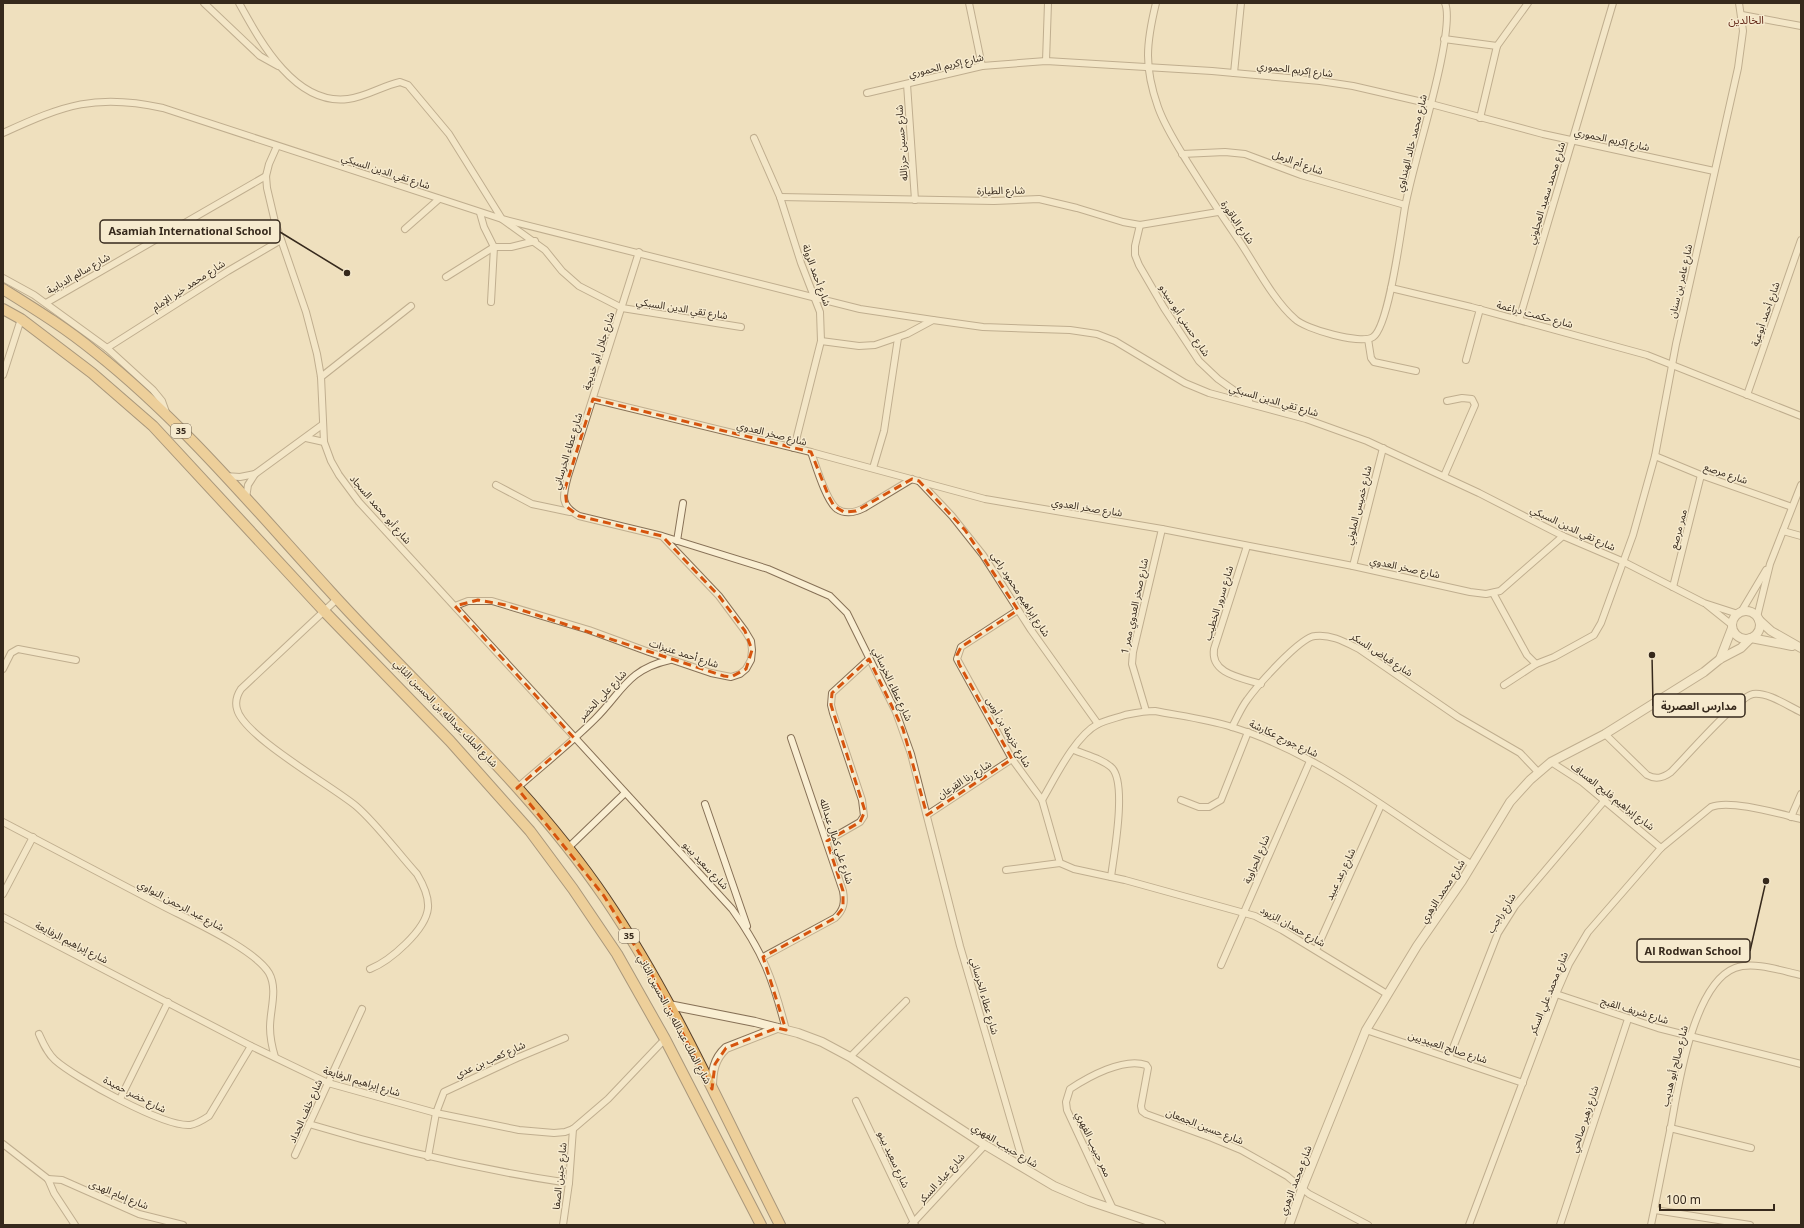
<svg xmlns="http://www.w3.org/2000/svg" width="1804" height="1228" font-family="Georgia,'Noto Sans Arabic',serif">
	<style>
		.lines { fill: none; stroke-linecap: round; stroke-linejoin: round }
		.minor-casing { stroke: #877157; stroke-width: 8 }
		.tertiary-casing { stroke: #877157; stroke-width: 10 }
		.trunk-casing { stroke: #553f2b; stroke-width: 12 }
		.minor { stroke: #f9eed2; stroke-width: 6 }
		.tertiary { stroke: #f9eed2; stroke-width: 8 }
		.trunk { stroke: #eaba70; stroke-width: 10 }
		.marked { fill: none; stroke: #d6540e; stroke-width: 3; stroke-dasharray: 8 5; stroke-linejoin: round }
		.labels { text-anchor: middle; stroke-width: 3; stroke-linejoin: round; paint-order: stroke }
		.shield { fill: #f6eace; stroke: #706351; stroke-width: 1 }
		.shield-label { font-size: 9px; font-weight: bold; fill: #36291c }
		.street-label { font-size: 10px; fill: #36291c; stroke: #f6eace }
		.neighbourhood-label { font-size: 11px; fill: #642a1a; stroke: #f6eace }
		.leader { fill: none; stroke: #36291c; stroke-width: 1.5 }
		.callout-dot { fill: #36291c; stroke: #f6eace; stroke-width: 1.5 }
		.callout { fill: #f6eace; stroke: #36291c; stroke-width: 1.5 }
		.callout-label { font-size: 11px; text-anchor: middle; font-weight: bold; fill: #36291c }
	</style>
	<rect width="100%" height="100%" fill="#efe0be"/>
	<g class="lines">
		<g class="minor-casing">
			<g id="minor">
				<polyline points="204,3 260,56 278,66"/>
				<path d="M239,3C260,41 295,106 348,99C366,97 382,86 400,82L408,85L449,134L502,219L860,309L933,320"/>
				<polyline points="969,3 982,66"/>
				<path d="M1156,3C1146,44 1144,67 1158,107C1165,127 1177,145 1188,163C1205,190 1222,216 1240,242C1256,266 1274,301 1295,319C1305,329 1361,345 1373,337C1389,326 1401,230 1405,207C1408,192 1412,176 1416,161C1423,132 1455,26 1445,3"/>
				<polyline points="1742,15 1801,26"/>
				<polyline points="1444,39 1497,46"/>
				<polyline points="1046,61 1048,3"/>
				<polyline points="1234,73 1241,3"/>
				<polyline points="907,84 915,200"/>
				<polyline points="867,93 982,66 1046,61 1212,71 1320,81 1353,86 1431,104 1543,134 1714,171"/>
				<polyline points="1480,118 1497,46 1528,3"/>
				<path d="M3,133C64,105 96,93 163,108L502,219L545,250L562,271L579,286L622,308L741,327"/>
				<polyline points="754,138 780,197 801,263 820,312 821,341 794,448"/>
				<path d="M277,146L269,164L266,176L267,188L275,222L306,312L317,354L321,377L324,442L331,461L339,475L359,502L732,909C763,952 773,979 786,1030"/>
				<polyline points="1182,154 1225,152 1245,154 1301,175 1405,205"/>
				<polyline points="780,197 994,201 1039,199 1077,208 1123,222 1140,225 1218,212"/>
				<polyline points="480,213 484,227 494,247 491,302"/>
				<polyline points="1140,225 1135,246 1135,255 1139,265 1164,308 1199,361 1218,379 1249,401"/>
				<polyline points="405,229 439,199"/>
				<path d="M639,252L568,476C563,495 559,505 579,516L662,536L768,569L830,596L847,613L896,712L911,754L960,946L1025,1169"/>
				<polyline points="446,277 494,247 511,247 535,241"/>
				<polyline points="3,278 34,295 107,348 153,390 162,401 166,412"/>
				<polyline points="1391,288 1471,307 1647,355 1801,416"/>
				<polyline points="46,303 266,176"/>
				<polyline points="1519,320 1613,3"/>
				<polyline points="1368,339 1371,358 1374,362 1416,371"/>
				<polyline points="821,341 859,346 875,345 907,334 933,320 983,327 1070,330 1097,334 1115,341 1185,383 1209,393 1306,419 1367,441 1479,493 1563,536 1624,562 1704,603 1738,614"/>
				<polyline points="107,348 228,271 281,240"/>
				<polyline points="1466,360 1480,309"/>
				<polyline points="3,375 21,319"/>
				<polyline points="321,377 411,306"/>
				<polyline points="1747,395 1801,240"/>
				<polyline points="593,399 811,452 985,499 1162,529 1353,566 1470,592 1486,594 1500,591 1563,536"/>
				<polyline points="306,438 324,442"/>
				<path d="M811,452C816,466 826,501 837,509C846,515 856,512 864,508L912,479"/>
				<polyline points="1655,456 1701,475 1792,507"/>
				<polyline points="873,468 884,431 898,338"/>
				<polyline points="225,476 240,477 255,474 322,425"/>
				<polyline points="1444,476 1475,405 1472,399 1462,398 1447,401"/>
				<polyline points="919,481 952,516 983,555 1031,630 1098,724"/>
				<polyline points="496,485 532,504 570,512"/>
				<polyline points="246,498 248,485 255,474"/>
				<polyline points="1783,531 1801,536"/>
				<polyline points="677,541 683,503"/>
				<path d="M1247,546L1214,649C1210,674 1242,678 1261,684"/>
				<polyline points="1353,566 1383,448"/>
				<polyline points="1673,587 1701,475"/>
				<polyline points="1493,593 1527,655 1536,664"/>
				<path d="M337,599L241,689C237,695 235,702 237,709C243,736 332,786 356,806C376,823 398,853 417,874C423,884 429,896 428,908C426,930 390,961 370,969"/>
				<polyline points="1707,605 1732,625"/>
				<polyline points="455,606 468,601 492,601 589,630 649,652 711,673 731,677 740,674 746,669 751,660 752,650 751,641 745,631 719,596 663,537"/>
				<polyline points="1018,610 961,647 957,659 1012,759 1042,800 1060,863 1074,869 1125,880 1255,916 1282,930 1387,994"/>
				<polyline points="1741,612 1766,570"/>
				<polyline points="1757,617 1770,564 1801,485"/>
				<polyline points="3,669 11,653 18,649 76,660"/>
				<polyline points="1504,685 1536,664 1554,657 1594,635 1601,623 1633,535 1655,456 1676,344 1738,68 1743,31 1739,3"/>
				<polyline points="1146,711 1132,664 1133,652 1162,529"/>
				<path d="M1232,727C1237,718 1241,708 1247,700C1257,686 1300,637 1315,636C1331,634 1345,642 1359,649L1458,717L1520,753L1538,772"/>
				<path d="M1605,734L1647,775C1656,780 1663,778 1671,772C1684,759 1739,696 1753,694C1768,692 1788,706 1801,712"/>
				<path d="M1074,750C1086,755 1103,759 1112,768C1127,784 1114,854 1111,877"/>
				<polyline points="1551,762 1582,782 1661,848"/>
				<path d="M517,788C543,765 571,743 595,719C622,692 628,669 670,660"/>
				<path d="M1042,800C1055,778 1075,736 1098,724C1106,720 1116,718 1125,715C1135,713 1144,711 1155,711C1181,716 1207,719 1232,727C1321,754 1394,816 1471,864"/>
				<polyline points="1181,800 1199,807 1209,807 1221,800 1248,732"/>
				<polyline points="705,804 747,926"/>
				<polyline points="927,815 1012,759"/>
				<polyline points="1791,817 1801,794"/>
				<path d="M3,822C55,849 107,877 159,904C187,919 254,948 269,973C278,989 270,1010 270,1027C270,1037 272,1047 275,1057"/>
				<polyline points="827,841 860,822 864,816 862,800 833,713 831,705 832,693 869,659"/>
				<polyline points="568,848 625,793"/>
				<polyline points="1006,870 1060,863"/>
				<polyline points="3,894 33,837"/>
				<polyline points="3,917 251,1046 328,1083 436,1113 519,1130 554,1133 565,1132 573,1129 608,1099 665,1039"/>
				<polyline points="1316,950 1381,805"/>
				<path d="M763,957L835,918C844,910 845,902 843,891L791,738"/>
				<polyline points="1221,965 1310,761"/>
				<polyline points="1556,994 1658,1028 1801,1064"/>
				<polyline points="1366,1030 1523,1083"/>
				<path d="M39,1034C43,1043 47,1053 55,1060C75,1078 164,1127 190,1125C197,1124 203,1120 209,1116L251,1046"/>
				<polyline points="850,1057 906,1001"/>
				<polyline points="1449,1058 1498,933 1515,906 1605,800"/>
				<polyline points="120,1099 168,1002"/>
				<polyline points="856,1101 915,1225"/>
				<path d="M309,1124C395,1150 481,1170 569,1183"/>
				<polyline points="1670,1128 1751,1148"/>
				<polyline points="3,1144 48,1179 54,1193 75,1225"/>
				<polyline points="295,1155 362,1009"/>
				<polyline points="428,1157 436,1113 444,1092 517,1058 565,1038"/>
				<polyline points="48,1179 62,1180 139,1214 183,1225"/>
				<path d="M1113,1209L1067,1110L1066,1102L1070,1089C1088,1077 1124,1057 1146,1065L1148,1068L1141,1106L1142,1111L1146,1114L1212,1138L1241,1150L1287,1176L1309,1194L1368,1225"/>
				<polyline points="1655,1210 1750,1225"/>
				<polyline points="563,1225 569,1183 573,1129"/>
				<polyline points="911,1225 985,1145"/>
				<path d="M1469,1225L1556,994L1569,964L1588,932L1661,848L1711,807C1730,799 1780,814 1801,819"/>
				<polyline points="1560,1225 1628,1019"/>
				<path d="M1651,1225C1658,1192 1664,1159 1671,1126C1678,1087 1693,984 1735,968C1754,961 1782,971 1801,975"/>
			</g>
		</g>
		<g class="tertiary-casing">
			<g id="tertiary">
				<circle cx="1746" cy="625" r="14"/>
				<polyline points="1759,620 1771,631 1801,648"/>
				<polyline points="1751,638 1792,646"/>
				<polyline points="1720,659 1732,628"/>
				<polyline points="669,1005 755,1022 798,1033 822,1042 850,1057 985,1145 1054,1186 1089,1201 1161,1225"/>
				<path d="M712,1088C712,1072 714,1059 726,1048L777,1028"/>
				<polyline points="1289,1225 1302,1189 1366,1030 1417,946 1462,881 1510,802 1530,780 1551,762 1605,734 1704,672 1720,659 1741,648 1750,639"/>
			</g>
		</g>
		<g class="trunk-casing">
			<g id="trunk">
				<path d="M3,289C35,309 66,328 95,352C182,421 254,508 329,590C421,692 527,783 605,898C674,1000 724,1115 780,1225"/>
				<polyline points="3,309 21,319 92,373 153,426 324,611 450,741 530,831 573,889 617,954 665,1039 761,1225"/>
			</g>
		</g>
		<use href="#minor" class="minor"/>
		<use href="#tertiary" class="tertiary"/>
		<use href="#trunk" class="trunk"/>
	</g>
	<path d="M0 0H1804V1228H0ZM593,399L811,452L829,497L834,506L844,512L856,511L912,479L919,481L965,530L1018,610L961,647L957,655L959,664L1012,759L927,815L903,729L869,659L832,693L831,705L865,811L860,822L827,841L843,891V908L835,918L763,957L786,1030L777,1028L726,1048L715,1064L712,1089L646,964L604,896L517,788L574,738L455,606L478,600L506,605L724,676L731,677L746,669L752,650L745,631L719,596L662,536L579,516L567,507L565,489Z" fill="#efe0be" fill-opacity=".55" fill-rule="evenodd"/>
	<path class="marked" d="M593,399L811,452L829,497L834,506L844,512L856,511L912,479L919,481L965,530L1018,610L961,647L957,655L959,664L1012,759L927,815L903,729L869,659L832,693L831,705L865,811L860,822L827,841L843,891V908L835,918L763,957L786,1030L777,1028L726,1048L715,1064L712,1089L646,964L604,896L517,788L574,738L455,606L478,600L506,605L724,676L731,677L746,669L752,650L745,631L719,596L662,536L579,516L567,507L565,489Z"/>
	<g class="labels">
		<g class="shield">
			<rect x="171" y="424" width="20" height="14" rx="3"/>
			<rect x="619" y="929" width="20" height="14" rx="3"/>
		</g>
		<g class="shield-label">
			<text x="181" y="434">35</text>
			<text x="629" y="939">35</text>
		</g>
		<g class="street-label">
			<text transform="translate(946 65) rotate(-13)" y="4">شارع إكريم الحموري</text>
			<text transform="translate(1295 69) rotate(6)" y="4">شارع إكريم الحموري</text>
			<text transform="translate(1612 139) rotate(12)" y="4">شارع إكريم الحموري</text>
			<text transform="translate(901 143) rotate(-94)" y="4">شارع حسين حرزالله</text>
			<text transform="translate(1411 143) rotate(-76)" y="4">شارع محمد خالد الهنداوي</text>
			<text transform="translate(1298 162) rotate(20)" y="4">شارع أم الرمل</text>
			<text transform="translate(386 171) rotate(18)" y="4">شارع تقي الدين السبكي</text>
			<text transform="translate(1001 190) rotate(-1)" y="4">شارع الطيارة</text>
			<text transform="translate(1546 193) rotate(-73)" y="4">شارع محمد سعيد العجلوني</text>
			<text transform="translate(1238 222) rotate(55)" y="4">شارع الباقورة</text>
			<text transform="translate(78 273) rotate(-30)" y="4">شارع سالم الدبايبة</text>
			<text transform="translate(817 275) rotate(70)" y="4">شارع أحمد الرولة</text>
			<text transform="translate(1680 281) rotate(-77)" y="4">شارع عامر بن سنان</text>
			<text transform="translate(188 285) rotate(-33)" y="4">شارع محمد خير الإمام</text>
			<text transform="translate(682 308) rotate(9)" y="4">شارع تقي الدين السبكي</text>
			<text transform="translate(1535 314) rotate(15)" y="4">شارع حكمت دراغمة</text>
			<text transform="translate(1765 314) rotate(-71)" y="4">شارع أحمد أبوعية</text>
			<text transform="translate(1185 320) rotate(57)" y="4">شارع حسني أبو سيدو</text>
			<text transform="translate(598 351) rotate(-72)" y="4">شارع جلال أبو خديجة</text>
			<text transform="translate(1274 400) rotate(16)" y="4">شارع تقي الدين السبكي</text>
			<text transform="translate(772 433) rotate(14)" y="4">شارع صخر العدوي</text>
			<text transform="translate(567 451) rotate(-73)" y="4">شارع عطاء الخرساني</text>
			<text transform="translate(1726 473) rotate(19)" y="4">شارع مرصع</text>
			<text transform="translate(1358 505) rotate(-76)" y="4">شارع خميس الملوني</text>
			<text transform="translate(1087 507) rotate(9)" y="4">شارع صخر العدوي</text>
			<text transform="translate(381 509) rotate(49)" y="4">شارع أبو محمد السجاد</text>
			<text transform="translate(1573 528) rotate(25)" y="4">شارع تقي الدين السبكي</text>
			<text transform="translate(1678 529) rotate(-75)" y="4">ممر مرصع</text>
			<text transform="translate(1405 567) rotate(12)" y="4">شارع صخر العدوي</text>
			<text transform="translate(1021 594) rotate(57)" y="4">شارع إبراهيم محمود راعي</text>
			<text transform="translate(1218 603) rotate(-73)" y="4">شارع سرور الخطيب</text>
			<text transform="translate(1134 606) rotate(-78)" y="4">شارع صخر العدوي ممر 1</text>
			<text transform="translate(684 653) rotate(18)" y="4">شارع أحمد عنيزات</text>
			<text transform="translate(1382 654) rotate(33)" y="4">شارع فياض السكر</text>
			<text transform="translate(893 684) rotate(65)" y="4">شارع عطاء الخرساني</text>
			<text transform="translate(602 695) rotate(-47)" y="4">شارع علي الخضر</text>
			<text transform="translate(446 713) rotate(46)" y="4">شارع الملك عبدالله بن الحسين الثاني</text>
			<text transform="translate(1009 732) rotate(60)" y="4">شارع خزيمة بن أوس</text>
			<text transform="translate(1284 738) rotate(25)" y="4">شارع جورج عكارشة</text>
			<text transform="translate(964 779) rotate(-33)" y="4">شارع رنا القرعان</text>
			<text transform="translate(1613 796) rotate(38)" y="4">شارع إبراهيم فليح العساف</text>
			<text transform="translate(837 841) rotate(72)" y="4">شارع علي كمال عبدالله</text>
			<text transform="translate(1256 859) rotate(-67)" y="4">شارع الحراوية</text>
			<text transform="translate(706 865) rotate(47)" y="4">شارع سعيد بينو</text>
			<text transform="translate(1340 874) rotate(-65)" y="4">شارع رعد عبيد</text>
			<text transform="translate(1442 891) rotate(-57)" y="4">شارع محمد الزهري</text>
			<text transform="translate(181 905) rotate(28)" y="4">شارع عبد الرحمن النواوي</text>
			<text transform="translate(1501 913) rotate(-58)" y="4">شارع راجب</text>
			<text transform="translate(1293 926) rotate(29)" y="4">شارع حمدان الزيود</text>
			<text transform="translate(72 942) rotate(27)" y="4">شارع إبراهيم الرفايعة</text>
			<text transform="translate(1548 993) rotate(-68)" y="4">شارع محمد علي السكر</text>
			<text transform="translate(985 996) rotate(74)" y="4">شارع عطاء الخرساني</text>
			<text transform="translate(1635 1010) rotate(17)" y="4">شارع شريف القبج</text>
			<text transform="translate(675 1019) rotate(62)" y="4">شارع الملك عبدالله بن الحسين الثاني</text>
			<text transform="translate(1448 1047) rotate(18)" y="4">شارع صالح العبيديين</text>
			<text transform="translate(490 1059) rotate(-24)" y="4">شارع كعب بن عدي</text>
			<text transform="translate(1674 1066) rotate(-76)" y="4">شارع صالح أبو هديب</text>
			<text transform="translate(362 1081) rotate(17)" y="4">شارع إبراهيم الرفايعة</text>
			<text transform="translate(135 1094) rotate(27)" y="4">شارع خضر حميدة</text>
			<text transform="translate(305 1111) rotate(-66)" y="4">شارع خلف الحداد</text>
			<text transform="translate(1584 1119) rotate(-72)" y="4">شارع زهير صالحي</text>
			<text transform="translate(1205 1126) rotate(21)" y="4">شارع حسين الجمعان</text>
			<text transform="translate(1094 1144) rotate(65)" y="4">ممر حبيب الفهري</text>
			<text transform="translate(1005 1145) rotate(31)" y="4">شارع حبيب الفهري</text>
			<text transform="translate(894 1159) rotate(65)" y="4">شارع سعيد بينو</text>
			<text transform="translate(559 1176) rotate(-84)" y="4">شارع جنين الصفا</text>
			<text transform="translate(941 1178) rotate(-48)" y="4">شارع عياد السكر</text>
			<text transform="translate(1295 1180) rotate(-69)" y="4">شارع محمد الزهري</text>
			<text transform="translate(119 1194) rotate(22)" y="4">شارع إمام الهدى</text>
		</g>
		<g class="neighbourhood-label">
			<text x="1746" y="24">الخالدين</text>
		</g>
	</g>
	<path class="leader" d="M347 273L280 232M1652 655L1653 706M1766 881L1750 951"/>
	<g class="callout-dot">
		<circle cx="347" cy="273" r="4"/>
		<circle cx="1652" cy="655" r="4"/>
		<circle cx="1766" cy="881" r="4"/>
	</g>
	<g class="callout">
		<rect x="100" y="220" width="180" height="23" rx="4"/>
		<rect x="1653" y="694" width="92" height="23" rx="4"/>
		<rect x="1637" y="939" width="113" height="23" rx="4"/>
	</g>
	<g class="callout-label">
		<text x="190" y="235">Asamiah International School</text>
		<text x="1699" y="710">مدارس العصرية</text>
		<text x="1693" y="955">Al Rodwan School</text>
	</g>
	<rect width="1804" height="1228" fill="none" stroke="#36291c" stroke-width="8"/>
	<path d="M1660 1204v6h114v-6" fill="none" stroke="#36291c" stroke-width="2"/>
	<text x="1666" y="1204" font-size="12" fill="#36291c" stroke="#f6eace" stroke-width="3" paint-order="stroke">100 m</text>
</svg>
